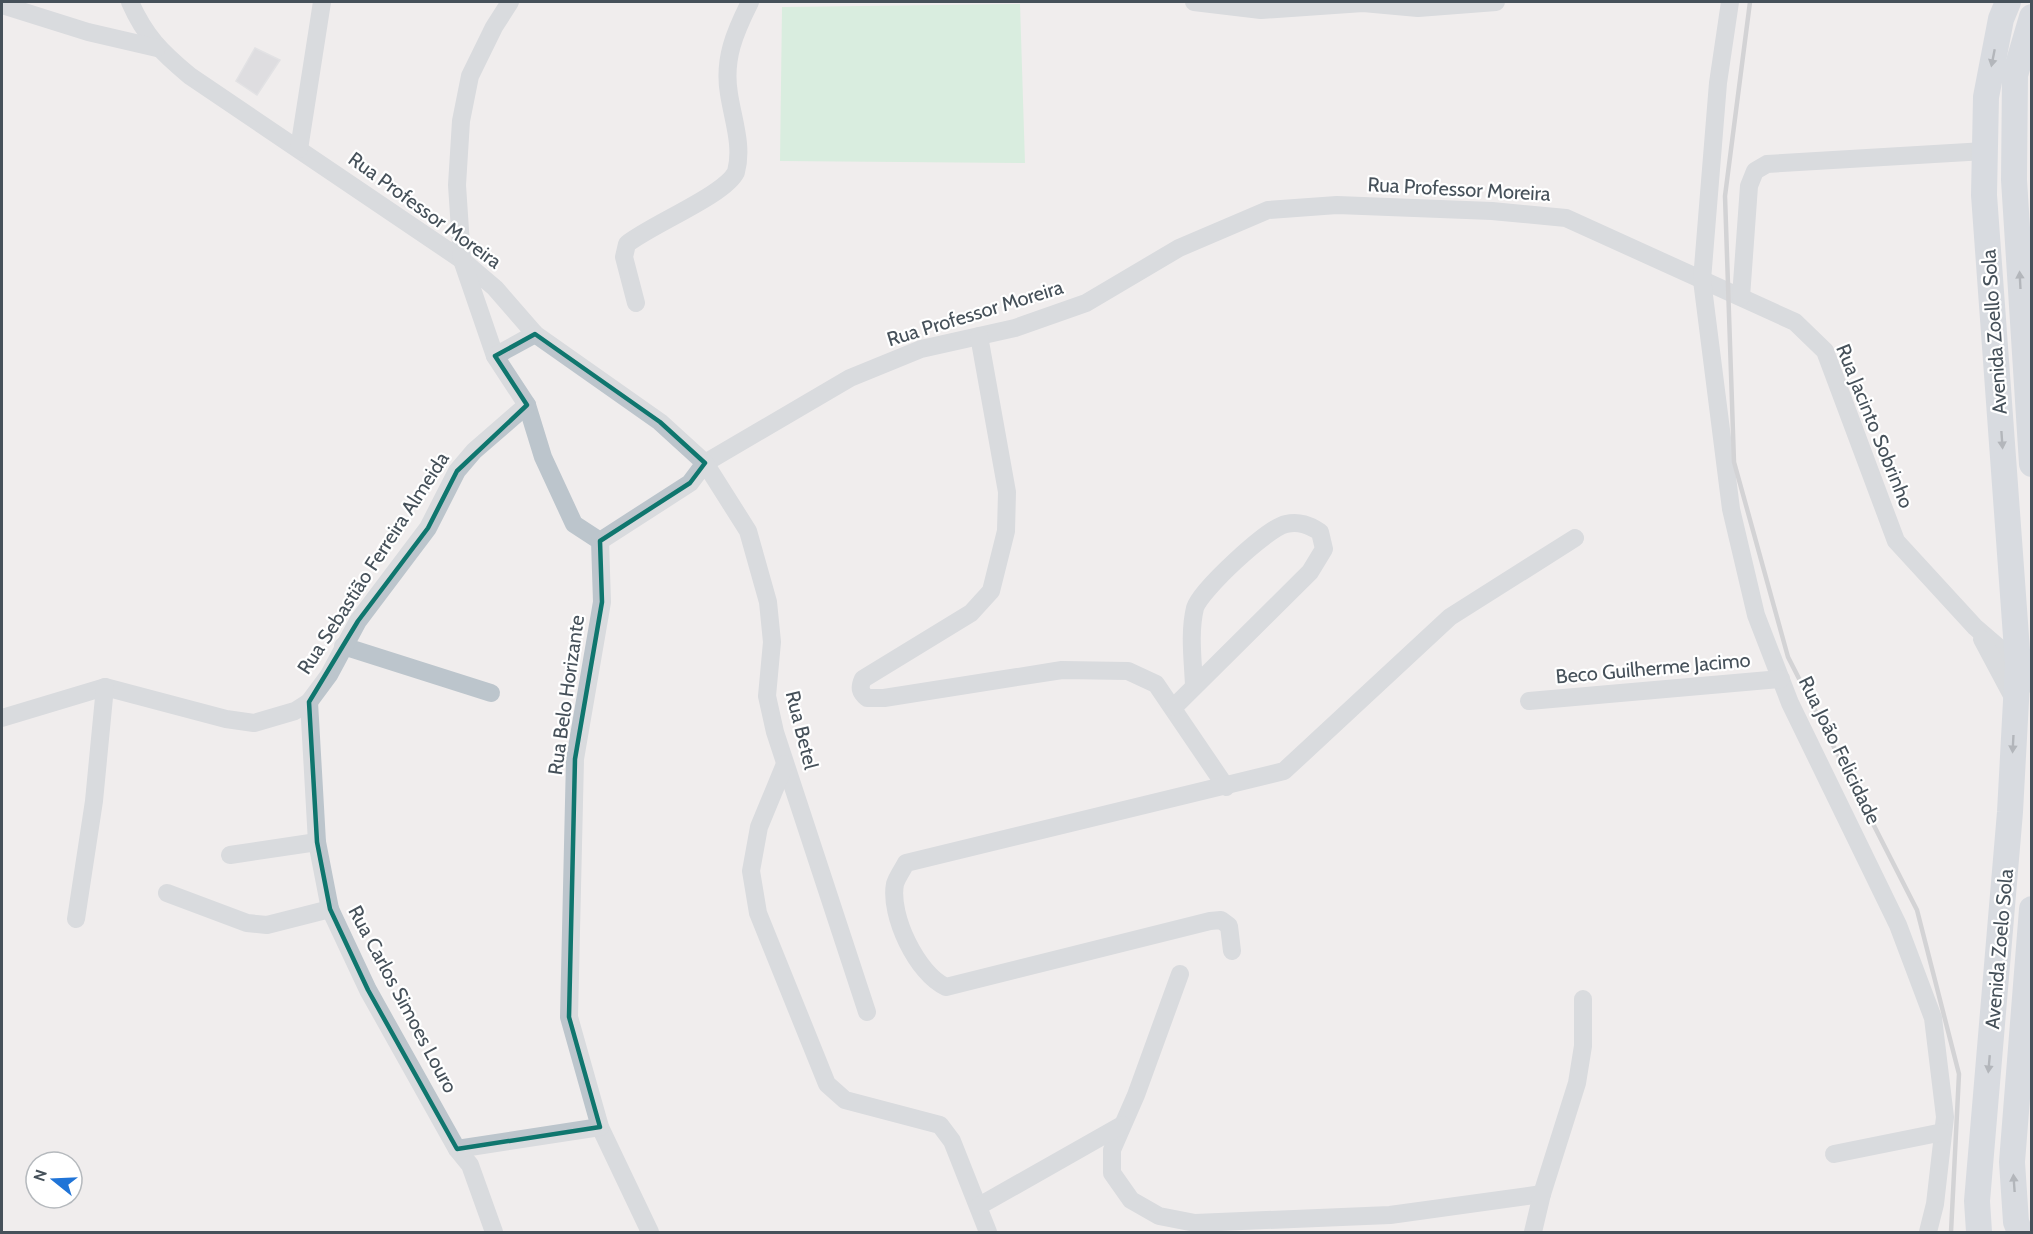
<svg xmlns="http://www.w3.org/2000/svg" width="2033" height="1234" font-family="Cabin,sans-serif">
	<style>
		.green { fill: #bdedce }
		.building { fill: #c7cad0; stroke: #d1d4d9; stroke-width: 1.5 }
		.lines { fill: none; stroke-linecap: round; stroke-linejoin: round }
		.street { stroke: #bcc5cc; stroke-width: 18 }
		.secondary { stroke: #bbc6d1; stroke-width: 26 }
		.rail { stroke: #b0b3b8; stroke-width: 4.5 }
		.oneway { fill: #69747e }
		.marked { fill: none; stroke: #0f766e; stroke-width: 4.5; stroke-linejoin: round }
		.labels { text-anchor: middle; stroke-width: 4.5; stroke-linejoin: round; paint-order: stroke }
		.street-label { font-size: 20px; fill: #46515a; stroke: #fff }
	</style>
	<rect width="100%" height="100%" fill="#f0eded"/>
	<polygon class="green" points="1020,4 1025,163 780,161 782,7"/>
	<polygon class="building" points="255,48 280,60 257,95 236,81"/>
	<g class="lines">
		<g class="street">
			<path d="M130,2C145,36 161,52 190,76L462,260L495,288L535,334L660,422L705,463L850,378L921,349L1015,328L1086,303L1179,248L1268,210L1337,205L1492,211L1566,218L1795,322L1825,351L1896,541L1975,627L2018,664L2032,684"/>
			<polyline points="510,2 494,27 470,76 461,121 457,185 462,260 495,356 527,405 543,457 574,524 600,541 602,602 575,759 569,1017 600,1127 650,1232"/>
			<polyline points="1194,2 1261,10 1363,3 1418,8 1496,2"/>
			<polyline points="1730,2 1718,83 1702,280 1731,509 1756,615 1790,703 1898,925 1933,1018 1945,1117 1935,1204 1928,1232"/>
			<polyline points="2,5 88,32 157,48"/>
			<polyline points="299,149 322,2"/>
			<polyline points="1741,297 1749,186 1755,171 1767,164 1985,151"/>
			<path d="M636,303L624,257L627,244C652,224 725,195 736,172C743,146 733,120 729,94C723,59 735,32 750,2"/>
			<path d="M979,336L1007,492L1006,531L991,591L971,613L863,679C859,688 860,692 867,698H884L1062,670L1128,671L1156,684L1226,787"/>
			<polyline points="495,356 535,334"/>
			<polyline points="600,541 690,483 705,463 748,531 768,602 772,642 767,696 775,732 867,1012"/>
			<polyline points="1982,639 2015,701"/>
			<polyline points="343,646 491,693"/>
			<polyline points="1529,701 1781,679"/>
			<polyline points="309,702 317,842 330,909 368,990 457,1149 470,1165 494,1232"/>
			<path d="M1174,707L1310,572L1324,549L1320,532C1309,525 1299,521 1286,524C1267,528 1200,591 1195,608C1189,633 1193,660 1194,686"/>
			<polyline points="2,718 105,687 226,719 254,723 295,711 309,702 329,675 358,621 428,528 457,471 474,451 527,405"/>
			<polyline points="785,764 759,827 751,871 758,913 827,1084 845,1100 940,1125 952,1141 988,1232"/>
			<polyline points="230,855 317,842"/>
			<polyline points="167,893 247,923 267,925 330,909"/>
			<polyline points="76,919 94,801 105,687"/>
			<path d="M1232,951L1229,926L1221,920L1210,921L946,987C917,974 889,915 895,884C897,877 903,869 906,863L1284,771L1450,617L1575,538"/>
			<polyline points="1180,974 1136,1095 1112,1150 1112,1173 1131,1200 1159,1216 1195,1223 1390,1215 1542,1194"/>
			<polyline points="457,1149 600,1127"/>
			<polyline points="1834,1154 1943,1132"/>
			<polyline points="979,1206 1122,1125"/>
			<polyline points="1533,1232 1542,1194 1577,1083 1583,1046 1583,999"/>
		</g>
		<g class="secondary">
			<polyline points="2032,17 2015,75 2014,180 2032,464"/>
			<polyline points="1979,1232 1977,1201 2010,812 2018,664 1984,195 1986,97 2001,19 2008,2"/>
			<polyline points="2020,1232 2016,1222 2012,1162 2032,909"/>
		</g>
		<polyline class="rail" points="1750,2 1725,196 1734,462 1788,657 1917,910 1959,1074 1951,1232"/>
	</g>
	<defs><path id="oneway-solid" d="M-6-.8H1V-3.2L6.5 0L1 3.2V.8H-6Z" transform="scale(1.5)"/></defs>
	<g class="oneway">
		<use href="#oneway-solid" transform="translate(1993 58) rotate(101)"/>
		<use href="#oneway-solid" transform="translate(2020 280) rotate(-93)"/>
		<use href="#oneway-solid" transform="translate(2002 440) rotate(86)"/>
		<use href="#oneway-solid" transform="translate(2013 744) rotate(93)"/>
		<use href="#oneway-solid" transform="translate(1989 1064) rotate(95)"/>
		<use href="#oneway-solid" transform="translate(2014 1183) rotate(-94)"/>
	</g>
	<path d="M0 0H2033V1234H0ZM535,334L660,422L705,463L690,483L600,541L602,602L575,759L569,1017L600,1127L457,1149L368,990L330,909L317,842L309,702L358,621L428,528L457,471L527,405L495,356Z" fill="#f0eded" fill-opacity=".55" fill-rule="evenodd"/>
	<path class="marked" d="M535,334L660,422L705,463L690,483L600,541L602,602L575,759L569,1017L600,1127L457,1149L368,990L330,909L317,842L309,702L358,621L428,528L457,471L527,405L495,356Z"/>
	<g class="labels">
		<g class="street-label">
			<text transform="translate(1459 189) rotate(3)" y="7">Rua Professor Moreira</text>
			<text transform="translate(425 210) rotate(36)" y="7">Rua Professor Moreira</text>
			<text transform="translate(975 313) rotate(-17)" y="7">Rua Professor Moreira</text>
			<text transform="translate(1994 332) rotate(-94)" y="7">Avenida Zoello Sola</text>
			<text transform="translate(1875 426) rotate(68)" y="7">Rua Jacinto Sobrinho</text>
			<text transform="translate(373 563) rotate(-57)" y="7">Rua Sebastião Ferreira Almeida</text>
			<text transform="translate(1653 668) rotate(-5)" y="7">Beco Guilherme Jacimo</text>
			<text transform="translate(566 695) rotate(-82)" y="7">Rua Belo Horizante</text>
			<text transform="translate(802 730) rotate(76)" y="7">Rua Betel</text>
			<text transform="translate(1840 750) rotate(64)" y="7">Rua João Felicidade</text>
			<text transform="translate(1999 949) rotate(-85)" y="7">Avenida Zoelo Sola</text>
			<text transform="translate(403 999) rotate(62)" y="7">Rua Carlos Simoes Louro</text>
		</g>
	</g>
	<rect width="2033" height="1234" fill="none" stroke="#46515a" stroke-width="6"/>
	<g transform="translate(54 1180) rotate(288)"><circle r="28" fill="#ffffff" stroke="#b5b9bd" stroke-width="1.5"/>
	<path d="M0-4.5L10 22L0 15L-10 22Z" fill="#2074d7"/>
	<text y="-9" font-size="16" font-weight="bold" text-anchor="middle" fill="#46515a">N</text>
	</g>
</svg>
